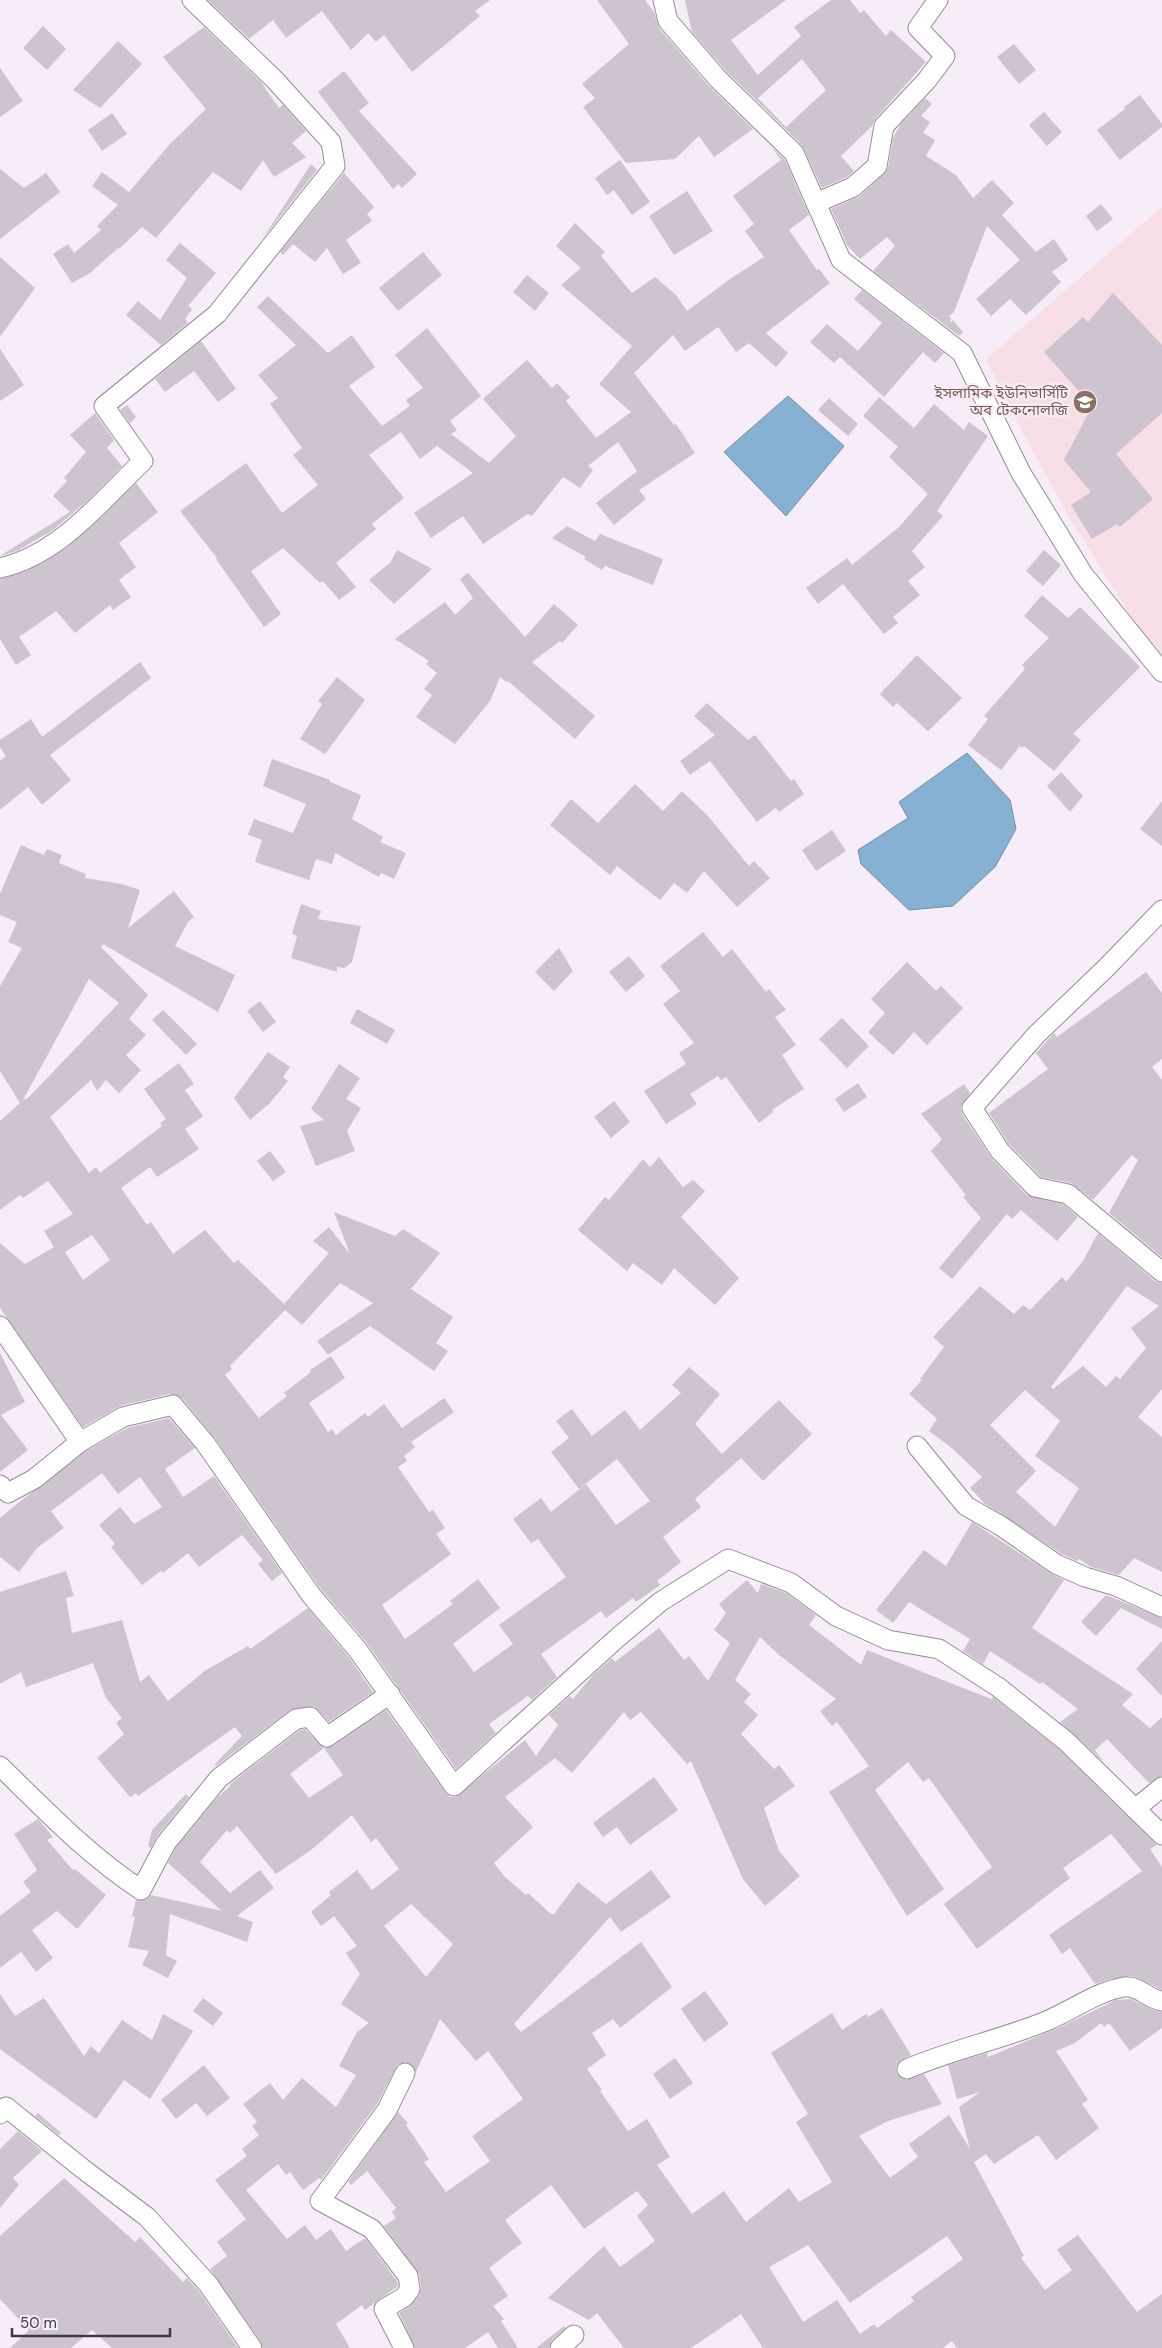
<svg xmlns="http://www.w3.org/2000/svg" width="1162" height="2348" font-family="'DM Sans','Noto Sans Bengali',sans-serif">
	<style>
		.education { fill: #f8dfe7 }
		.water { fill: #87b1d2; stroke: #718ea6 }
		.building { fill: #cdc4cf; fill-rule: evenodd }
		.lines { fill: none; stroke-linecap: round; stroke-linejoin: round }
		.minor-casing { stroke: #948c96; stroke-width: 21 }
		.minor { stroke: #fff; stroke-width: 19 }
		.labels { text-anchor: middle; stroke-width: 4.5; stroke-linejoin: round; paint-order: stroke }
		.education-label { font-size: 15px; fill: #785e54; stroke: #f6edf8; text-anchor: end }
	</style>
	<rect width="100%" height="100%" fill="#f6edf8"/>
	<polygon class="education" points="1162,207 1162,653 1136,624 1073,524 1029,444 986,359"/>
	<g class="water">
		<polygon points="788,396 844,446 786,516 724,452"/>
		<polygon points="967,753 1010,800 1016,829 995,867 953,906 909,910 861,864 858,850 908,818 899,802"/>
	</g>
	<g class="building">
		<polygon points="208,0 490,0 475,11 480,16 412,72 384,35 376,42 368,33 351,50 322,11 286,38 273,20 249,39"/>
		<polygon points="597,0 645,0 654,12 659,28 709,86 753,129 714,157 699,136 675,159 626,163 583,107 595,98 582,84 629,44"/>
		<path d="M685,0H786L731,40L758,75L801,36L794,27L831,0H850L860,13L864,10L886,36L891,30L926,62L876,118L872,126L841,156L854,171L847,177L822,188L802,145L726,71L692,32ZM802,59L826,90L786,127L758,98Z"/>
		<polygon points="43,26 66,49 47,70 23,48"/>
		<polygon points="204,27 261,82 279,108 283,105 306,131 292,143 306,157 274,177 263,160 241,191 213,172 156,238 142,227 119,249 118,248 90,273 72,283 53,254 68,244 74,253 101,230 97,226 118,205 92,186 102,172 129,192 170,144 206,109 163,57"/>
		<polygon points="118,41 142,64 100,108 73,90"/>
		<polygon points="1014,44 1036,70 1019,84 997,57"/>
		<polygon points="0,68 23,101 0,117"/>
		<polygon points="344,71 369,103 359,111 417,174 402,188 398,184 393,189 318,92"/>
		<polygon points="1140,95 1162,124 1162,127 1120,160 1097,130 1125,109 1124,107"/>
		<polygon points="925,98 932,104 921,116 930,122 923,133 935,140 926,156 956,175 973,198 992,180 1014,203 1002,215 1036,252 1054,239 1068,260 1052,272 1061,282 1026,315 1010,299 991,316 976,299 1020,260 987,226 954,312 949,316 951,318 950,323 953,320 963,332 959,336 873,271 895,246 887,237 860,259 847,245 831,209 860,196 884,174 888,168 893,138 900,125"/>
		<polygon points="1044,112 1062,132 1047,146 1029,125"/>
		<polygon points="112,113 127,134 102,151 88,130"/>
		<polygon points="772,148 785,160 809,215 789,230 817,270 819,269 830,283 766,333 788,353 776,367 749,343 736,352 718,327 685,351 673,335 634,373 674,425 676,424 695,453 639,490 646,499 614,525 596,503 637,471 618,442 588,466 593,470 580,488 563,477 532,516 528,514 483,544 463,516 431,538 414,513 473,473 437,446 420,459 401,432 369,455 404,498 372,524 376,529 336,563 356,587 339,600 323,581 320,583 283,548 251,571 281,614 264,627 216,559 217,558 180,511 246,463 282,513 318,485 293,455 302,448 270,404 278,398 258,375 296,345 257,307 268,296 328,353 352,335 375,367 349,386 382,426 410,406 406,400 423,388 395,355 427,328 481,396 450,421 457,430 451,434 489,463 516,436 483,399 527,360 552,388 557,383 570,397 566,401 596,438 631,412 599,384 632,346 561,285 581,268 556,246 575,223 605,252 601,256 632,293 655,277 676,295 687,311 730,279 764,257 745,231 754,224 733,196 781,160"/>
		<polygon points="620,160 650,202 632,215 614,190 607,195 595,178"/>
		<polygon points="311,164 317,170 263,238"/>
		<polygon points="0,169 24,188 46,173 60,192 0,239"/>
		<polygon points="344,173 374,207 367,214 372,221 346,240 361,263 343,274 327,248 315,262 293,244 283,255 280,252"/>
		<polygon points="687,191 713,231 674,255 649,216"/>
		<polygon points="1101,204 1113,219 1097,231 1086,216"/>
		<polygon points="180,243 216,273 188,306 192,309 185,319 188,323 161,345 126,315 138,301 160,320 187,278 166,260"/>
		<polygon points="423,252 442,275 398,311 379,288"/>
		<polygon points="0,257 35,288 0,337"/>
		<polygon points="527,275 549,293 535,311 513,292"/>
		<polygon points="862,290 944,353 935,363 923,352 884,397 840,357 834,363 810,342 827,324 858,351 882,323 854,299"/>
		<polygon points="1113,293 1162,345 1162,413 1116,454 1153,499 1120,527 1117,524 1092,539 1071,505 1091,492 1064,460 1092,406 1044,352 1083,317 1088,322"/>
		<polygon points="201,341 236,389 218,402 194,371 165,392 155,379"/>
		<polygon points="0,349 24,385 0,401"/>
		<polygon points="879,397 914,428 934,404 964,430 969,422 988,436 937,511 943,516 912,551 925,567 908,581 920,595 893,617 898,623 884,634 843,584 818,604 806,588 847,558 852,565 899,527 928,494 889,457 898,447 863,416"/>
		<polygon points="829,398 858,424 848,436 818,410"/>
		<polygon points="127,405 136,417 130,423 120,410"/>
		<polygon points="95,413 114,440 107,448 122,466 87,501 53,530 17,551 0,556 70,512 53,496 67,481 64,478 86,452 70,435"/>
		<polygon points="136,483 158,512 119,543 136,567 119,580 131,597 113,610 110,605 75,633 56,611 19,637 31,655 16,665 0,639 0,579 26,571 66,548 102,517"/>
		<polygon points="567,526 595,541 600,534 663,559 653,585 605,566 602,570 584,559 586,557 552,538"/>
		<polygon points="397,550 432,569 394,604 369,580 390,563"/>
		<polygon points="1044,550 1061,565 1043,586 1026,571"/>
		<polygon points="468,573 525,637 554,604 578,625 562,643 560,641 532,662 595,716 575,739 508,681 506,682 500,677 490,701 455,744 416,717 432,695 424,689 437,673 426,664 429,661 395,639 445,602 455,615 473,598 460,579"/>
		<polygon points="1042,595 1068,618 1080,607 1140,667 1073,734 1081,740 1054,771 1024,746 1022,748 1020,746 1001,770 968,745 988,719 984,716 1025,669 1022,665 1049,638 1024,616"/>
		<polygon points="917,655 962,698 928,731 897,703 893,707 880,694"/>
		<polygon points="140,662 151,678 50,755 71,780 42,805 28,787 0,810 0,761 6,756 0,747 0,740 31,719 42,737"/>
		<polygon points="337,677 365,700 325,754 300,739 322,704 318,701"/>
		<polygon points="707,703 748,740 755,735 791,781 794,779 804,794 779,812 776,808 757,822 710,761 690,775 680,761 715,735 694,716"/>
		<polygon points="272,759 330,780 330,782 361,795 352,819 383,837 380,842 406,853 394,879 381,873 379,877 335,853 332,864 316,859 309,880 255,862 262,840 248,835 254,819 293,833 306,804 263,786"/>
		<polygon points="1061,772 1083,796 1070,812 1047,786"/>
		<polygon points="635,784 663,811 682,791 708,816 749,866 754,861 770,878 737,907 704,871 687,893 674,883 660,900 617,866 610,875 550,825 571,799 598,823"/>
		<polygon points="1162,801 1162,846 1140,829"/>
		<polygon points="832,830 846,851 816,871 802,850"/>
		<path d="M21,845L44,855L47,849L62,855L59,863L86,874L85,878L122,884L140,890L128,928L174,891L194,917L188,922L175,946L235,975L218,1012L103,944L101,947L148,995L129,1019L146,1035L126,1055L141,1070L119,1093L106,1080L97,1091L91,1080L50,1117L89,1173L96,1167L100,1173L162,1126L160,1123L166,1119L144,1089L179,1063L194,1084L185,1090L203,1116L185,1129L199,1149L157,1177L150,1167L121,1188L147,1225L151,1222L173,1254L205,1230L234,1263L238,1260L284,1304L329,1253L313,1241L329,1227L350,1254L334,1212L395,1236L403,1229L440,1253L411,1289L453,1317L436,1343L448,1351L434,1371L370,1326L328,1355L317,1341L373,1303L340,1283L302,1325L285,1310L230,1366L232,1369L225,1375L259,1418L287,1396L284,1393L311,1372L310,1370L331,1356L345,1378L309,1403L328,1432L332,1429L336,1435L365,1413L368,1417L384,1404L402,1428L444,1398L454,1412L411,1442L415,1447L404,1456L407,1461L398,1467L429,1512L433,1510L445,1528L436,1534L451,1554L382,1605L405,1639L453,1604L450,1601L478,1579L500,1608L453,1644L474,1672L513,1644L499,1625L566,1577L538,1539L531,1543L513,1519L541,1498L551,1512L586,1484L616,1525L650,1501L617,1459L579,1489L551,1452L569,1438L556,1421L572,1409L592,1436L625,1410L640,1430L681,1393L672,1385L689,1367L720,1394L695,1424L722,1454L779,1400L812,1434L763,1481L741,1458L695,1499L701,1507L663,1537L681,1562L657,1581L660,1585L636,1602L633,1598L606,1618L601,1611L541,1654L557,1677L532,1700L528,1696L489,1724L496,1733L456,1769L366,1642L320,1588L214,1437L182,1398L170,1394L120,1406L83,1427L0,1308V1243L25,1264L54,1247L44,1231L73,1214L48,1181L23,1198L20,1195L0,1210V1121L20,1103L0,1071V986L22,948L8,942L17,922L0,915V894ZM89,979L119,1003L28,1098L23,1100ZM92,1235L110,1260L83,1280L65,1252Z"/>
		<polygon points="301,904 321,911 318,919 361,926 352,962 344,968 337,967 337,972 291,958 297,936 292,934"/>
		<polygon points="703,932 723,957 732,949 766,992 769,989 786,1010 775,1017 796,1045 782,1055 804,1089 772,1110 773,1112 759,1123 726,1077 721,1080 718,1076 690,1094 697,1104 666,1124 644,1091 686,1064 679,1053 694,1043 663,1004 680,991 660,966"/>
		<polygon points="559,948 573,971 554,991 535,972"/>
		<polygon points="629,956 645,976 626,992 609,972"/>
		<polygon points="907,962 936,991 941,986 963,1008 927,1045 914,1032 893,1055 868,1032 885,1013 871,999"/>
		<polygon points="1146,972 1162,993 1162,1059 1152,1067 1162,1080 1162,1257 1109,1213 1138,1160 1132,1155 1093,1200 1071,1183 1041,1177 1009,1144 989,1113 1048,1069 1036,1053 1054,1033 1057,1037"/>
		<polygon points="260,1001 276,1022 263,1032 247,1011"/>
		<polygon points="357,1009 395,1030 387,1044 350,1023"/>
		<polygon points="163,1010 197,1044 186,1055 152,1020"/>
		<polygon points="842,1018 869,1046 847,1068 819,1039"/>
		<polygon points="268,1052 290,1067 283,1077 288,1081 270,1103 250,1120 234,1098"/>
		<polygon points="339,1064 360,1078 346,1099 361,1108 347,1131 355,1151 316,1166 300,1126 324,1120 311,1109"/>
		<polygon points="858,1083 867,1097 844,1112 835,1099"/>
		<polygon points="964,1084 970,1093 961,1107 962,1114 992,1159 1027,1195 1063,1204 1078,1217 1057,1241 1021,1210 1012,1219 1007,1214 952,1279 939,1268 981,1218 963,1197 966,1195 931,1151 942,1139 921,1114"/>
		<polygon points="614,1101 630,1122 611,1138 594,1117"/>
		<polygon points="270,1151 286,1172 273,1181 257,1161"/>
		<polygon points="659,1157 683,1187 693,1180 705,1191 681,1217 739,1278 715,1305 674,1268 662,1285 633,1263 627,1271 578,1230 605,1197 609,1200 643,1159 650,1167"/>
		<path d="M1098,1233L1155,1281L1162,1283V1389L1138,1417L1162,1437V1572L1134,1558L1119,1575L1091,1567L1079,1559L1077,1561L1062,1554L984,1503L970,1488L982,1477L952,1448L929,1431L937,1419L909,1394L922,1380L920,1379L944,1347L933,1337L980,1286L1014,1314L1023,1305L1030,1310L1062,1277L1066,1282L1083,1261ZM1127,1286L1159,1306L1131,1328L1146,1348L1120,1379L1116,1376L1106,1387L1083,1366L1053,1389L1051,1387ZM1025,1390L1060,1421L1035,1456L1079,1488L1055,1527L1016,1492L1036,1471L990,1425Z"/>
		<polygon points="0,1353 25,1402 1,1415 28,1450 0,1472"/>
		<polygon points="169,1418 195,1448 165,1469 183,1497 214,1476 282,1573 272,1581 258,1564 263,1560 242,1535 199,1567 188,1553 163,1573 161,1571 142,1585 111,1547 115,1544 99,1525 120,1507 134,1524 162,1507 140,1477 118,1494 102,1473 51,1511 64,1528 37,1548 19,1572 0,1557 0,1518 18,1503 86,1451 127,1428"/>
		<polygon points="972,1522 1050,1573 1064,1580 1032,1628 1133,1694 1122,1705 1150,1728 1162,1717 1162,1776 1149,1783 1107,1739 1095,1750 1104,1762 1060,1722 1078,1709 1042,1682 1040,1684 990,1651 983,1664 963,1651 970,1639 909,1602 893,1623 876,1610 924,1550 946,1566"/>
		<polygon points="66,1571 74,1596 66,1598 72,1633 122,1620 140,1682 149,1675 168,1701 206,1670 248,1646 250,1649 308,1608 348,1656 373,1692 329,1722 314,1706 290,1710 216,1766 215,1764 242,1736 235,1727 138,1796 136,1793 130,1797 97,1758 124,1734 116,1723 122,1718 106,1698 93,1663 26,1687 21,1672 0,1684 0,1592"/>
		<path d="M747,1580L758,1593L761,1584L786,1593L816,1615L809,1625L861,1665L867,1650L991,1699L993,1697L1060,1750L1157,1845L1150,1849L1162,1867V1990L1139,1978L1130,1976L1111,1979L1095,1984L1070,1948L1062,1954L1049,1935L1142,1871L1111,1834L1063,1868L1070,1878L977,1949L944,1904L992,1867L929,1778L923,1782L908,1762L875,1790L944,1889L907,1916L829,1792L869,1766L837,1722L832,1726L820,1711L836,1699L779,1655L760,1637L735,1680L751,1694L744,1702L758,1715L741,1734L774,1769L779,1765L795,1786L764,1808L779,1851L800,1876L765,1906L743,1879L691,1761L687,1764L641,1712L630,1720L624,1712L572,1773L555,1758L505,1797L533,1827L494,1863L505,1877L526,1895L528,1893L551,1914H554L578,1882L606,1904L651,1870L671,1897L621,1932L610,1917L514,2024L521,2032L641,1942L672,1987L620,2028L613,2019L592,2033L606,2055L587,2069L602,2090L600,2091L628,2131L647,2119L670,2157L657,2165L692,2214L724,2191L746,2222L789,2188L799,2202L832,2182L796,2122L808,2114L771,2053L832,2013L842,2030L866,2014L868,2017L882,2008L911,2055L898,2062L896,2068L897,2074L906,2080L924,2074L942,2104L888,2121L859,2136L890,2178L918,2157L909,2144L949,2115L970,2149L959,2107L980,2092L957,2099L948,2065L987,2053L988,2057L1058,2028L1116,2000L1131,1999L1153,2010L1162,2012V2028L1130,2051L1109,2023L1104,2027L1101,2023L1075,2043L1056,2051L1088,2100L1082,2104L1099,2128L1056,2160L1038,2135L994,2164L986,2154L974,2162L1024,2256L1021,2258L1045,2290L1072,2270L1057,2250L1078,2235L1137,2312L1162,2294V2348H957L952,2341L943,2348H763L741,2314L691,2348H624L597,2313L589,2320L548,2298L604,2246L620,2267L655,2241L637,2216L648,2205L637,2191L584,2229L551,2185L505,2220L522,2243L489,2268L508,2296L493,2306L504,2319L501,2321L518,2348H498L488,2332L465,2348H415L399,2313L410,2306L419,2295L421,2288L419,2274L384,2226L396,2218L392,2212L396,2208L367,2171L351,2185L348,2182L398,2112L408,2123L406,2125L429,2159L424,2162L446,2192L490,2161L472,2136L523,2099L488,2051L476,2061L440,2019L416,2072L409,2063L398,2064L377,2104L321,2180L319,2178L303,2190L290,2172L286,2175L278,2164L246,2190L287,2239L305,2225L316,2240L331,2229L346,2251L365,2238L397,2281L398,2286L365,2310L362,2305L336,2324L350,2348H263L261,2342L210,2269L227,2256L217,2242L246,2219L215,2180L247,2156L242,2149L259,2135L252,2126L257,2122L243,2104L270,2083L283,2100L302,2078L336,2107L356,2075L339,2066L357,2032L369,2023L341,2004L360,1974L346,1953L357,1946L334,1916L321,1926L311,1912L331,1895L329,1892L357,1870L372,1890L399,1869L376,1838L371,1842L352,1815L311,1850L276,1874L237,1826L230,1833L227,1830L200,1862L230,1893L260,1870L274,1888L237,1916L253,1922L247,1942L170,1914L166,1955L177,1961L168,1978L142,1965L149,1951L128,1947L135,1917L132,1916L136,1900H146L151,1895L222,1911L168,1863L175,1849L216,1799L231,1785L230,1784L300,1730L305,1729L324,1748L290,1774L309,1798L343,1775L324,1748L333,1746L386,1710L445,1792L450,1797H456L525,1740L536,1756L558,1725L549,1715L570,1696L573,1699L592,1676L612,1658L615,1662L659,1628L684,1660L689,1656L708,1681L730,1643L714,1630L726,1613L719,1604ZM411,1904L453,1944L426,1977L384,1926ZM947,2236L963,2259L911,2297L914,2301L877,2328L874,2324L860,2334L837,2300L803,2322L769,2267L808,2245L850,2303Z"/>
		<polygon points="1106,1595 1162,1618 1162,1629 1121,1608 1096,1636 1081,1622"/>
		<polygon points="1162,1641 1162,1696 1136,1669"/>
		<polygon points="654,1777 678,1810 630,1845 617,1827 603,1837 593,1823"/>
		<polygon points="186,1794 189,1797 157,1836 151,1848 148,1846 152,1830"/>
		<polygon points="38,1819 53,1837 47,1840 73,1870 75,1869 106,1895 77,1929 57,1911 32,1930 53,1958 36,1972 21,1952 0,1968 0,1916 31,1892 23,1882 37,1870 14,1834"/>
		<polygon points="705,1991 729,2024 704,2042 681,2009"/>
		<polygon points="0,1994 15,2016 44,1998 84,2056 91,2046 99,2053 122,2020 152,2040 163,2014 193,2031 150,2099 124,2080 96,2119 0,2049"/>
		<polygon points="203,1998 223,2013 213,2026 193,2011"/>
		<polygon points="675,2058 693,2083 670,2099 653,2074"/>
		<polygon points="204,2065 230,2098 207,2116 196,2103 176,2119 161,2100"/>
		<polygon points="38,2113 61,2133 59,2135 35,2116"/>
		<polygon points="18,2131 42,2151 13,2178 19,2185 0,2208 0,2149"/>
		<polygon points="64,2178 135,2242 140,2237 183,2282 187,2278 199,2291 238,2348 112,2348 92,2330 71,2348 10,2348 29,2330 0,2299 0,2236"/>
		<polygon points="564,2326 566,2328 552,2340 549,2348 536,2348"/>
	</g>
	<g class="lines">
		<g class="minor-casing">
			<g id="minor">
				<polyline points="663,0 668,21 718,79 794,153 841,260 962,353 1021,473 1083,574 1162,672"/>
				<polyline points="816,203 853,187 877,166 884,126 927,80 945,56 918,28 938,0"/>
				<path d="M0,568C59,555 101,501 143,461L104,406L217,314L335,166L331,142L275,80L192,0"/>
				<polyline points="1162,910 1107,967 1036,1035 972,1108 1000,1151 1035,1187 1068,1194 1162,1272"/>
				<polyline points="0,1326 80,1442 123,1417 173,1405 205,1443 311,1595 357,1649 454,1786 616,1639 660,1602 728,1559 791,1583 836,1616 888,1640 939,1649 998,1687 1067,1742 1162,1835"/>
				<polyline points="917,1446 966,1506 1001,1526 1056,1564 1085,1577 1116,1586 1162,1607"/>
				<polyline points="0,1485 8,1493 34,1479 80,1442"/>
				<path d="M0,1766C45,1810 88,1855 141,1890L166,1843L219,1778L296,1719L310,1717L327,1737L390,1694"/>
				<polyline points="1135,1809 1162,1787"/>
				<path d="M907,2069C951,2050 999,2040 1044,2022C1070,2012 1095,1992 1124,1987C1139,1985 1149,2000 1162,2001"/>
				<polyline points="0,2114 6,2107 83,2169 147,2217 208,2284 252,2348"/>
				<polyline points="404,2348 384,2309 404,2297 410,2289 408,2276 372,2229 320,2201 387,2110 405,2073"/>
				<polyline points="560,2348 574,2335"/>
			</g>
		</g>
		<use href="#minor" class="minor"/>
	</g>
	<defs>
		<g id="university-disc" transform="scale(1.25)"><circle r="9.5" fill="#8d6e63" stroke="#f6edf8"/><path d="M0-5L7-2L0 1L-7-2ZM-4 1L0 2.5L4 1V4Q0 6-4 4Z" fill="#fff"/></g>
	</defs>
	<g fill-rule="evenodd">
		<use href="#university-disc" x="1085" y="402"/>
	</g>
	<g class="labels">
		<g class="education-label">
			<text x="1068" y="398">ইসলামিক ইউনিভার্সিটি<tspan x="1068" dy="17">অব টেকনোলজি</tspan></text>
		</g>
	</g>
	<path d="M12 2328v8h158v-8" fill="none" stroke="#3f3b40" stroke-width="2.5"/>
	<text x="20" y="2328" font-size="15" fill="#3f3b40" stroke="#f6edf8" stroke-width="4" paint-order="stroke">50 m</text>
</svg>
